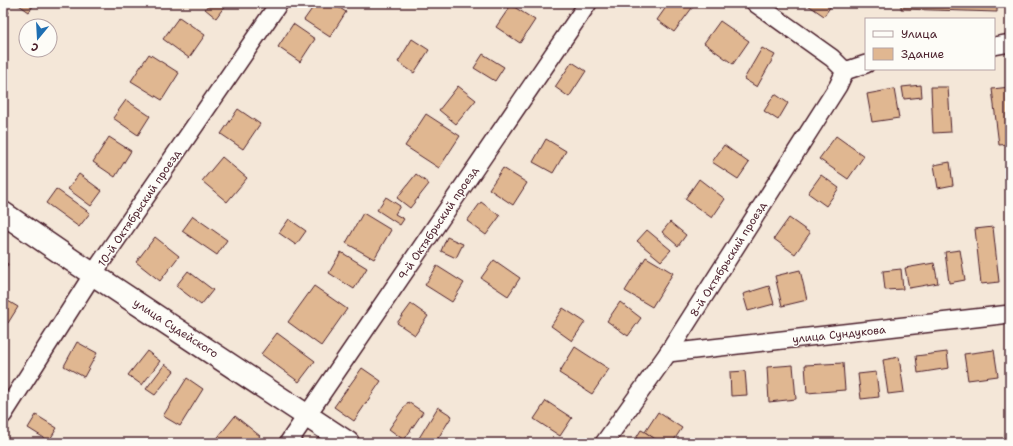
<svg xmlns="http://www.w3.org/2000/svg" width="1013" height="446" font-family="'Shantell Sans',sans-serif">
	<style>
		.building { fill: #e0b791; stroke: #4a1f2b }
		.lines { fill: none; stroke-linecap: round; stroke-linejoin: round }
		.minor-casing { stroke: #4a1f2b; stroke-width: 20 }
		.tertiary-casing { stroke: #4a1f2b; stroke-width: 25 }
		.minor { stroke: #fdfcf7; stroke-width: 17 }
		.tertiary { stroke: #fdfcf7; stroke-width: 22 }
		.labels { text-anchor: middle; stroke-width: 3; stroke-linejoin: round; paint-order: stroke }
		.street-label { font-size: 11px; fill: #4a1f2b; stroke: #fdfcf7 }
	</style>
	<rect width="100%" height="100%" fill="#f4e7d8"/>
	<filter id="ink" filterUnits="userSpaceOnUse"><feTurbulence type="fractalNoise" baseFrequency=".025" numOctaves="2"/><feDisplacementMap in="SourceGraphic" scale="8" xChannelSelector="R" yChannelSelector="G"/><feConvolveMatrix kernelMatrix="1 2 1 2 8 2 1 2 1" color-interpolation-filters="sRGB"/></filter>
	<g filter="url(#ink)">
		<g class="building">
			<polygon points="16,3 35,3 29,12"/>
			<polygon points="210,3 227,3 216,18 205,9"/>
			<polygon points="316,3 332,3 346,12 330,37 304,20"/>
			<polygon points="669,3 693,3 695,4 674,32 657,20"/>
			<polygon points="805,3 833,3 824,16"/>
			<polygon points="901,3 997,3 997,12 901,9"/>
			<polygon points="511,5 535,20 520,43 496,27"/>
			<polygon points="3,8 9,12 3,21"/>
			<polygon points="179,17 205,35 189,58 163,39"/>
			<polygon points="720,21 749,41 733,64 704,43"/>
			<polygon points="293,24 315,39 300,62 278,47"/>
			<polygon points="412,39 429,50 414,73 398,62"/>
			<polygon points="762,48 775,55 757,87 744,79"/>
			<polygon points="149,54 179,73 162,100 131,81"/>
			<polygon points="483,54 504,67 495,81 474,68"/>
			<polygon points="572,62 586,71 569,97 555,87"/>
			<polygon points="921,85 922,97 904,99 902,87"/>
			<polygon points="458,86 476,100 456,124 439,110"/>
			<polygon points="931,87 948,87 951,132 933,133"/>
			<polygon points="1010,87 1010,144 999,145 992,89"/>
			<polygon points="894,89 899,118 872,122 867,94"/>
			<polygon points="775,94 788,103 778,120 764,111"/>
			<polygon points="126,100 150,116 138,135 113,118"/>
			<polygon points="238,109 260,124 243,149 221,134"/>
			<polygon points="426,114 460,136 439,168 405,146"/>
			<polygon points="836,136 864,156 848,179 819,159"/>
			<polygon points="109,137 131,151 115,177 93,162"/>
			<polygon points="546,139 566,151 553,173 533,162"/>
			<polygon points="724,145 749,163 738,179 712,162"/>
			<polygon points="222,157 247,178 227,202 202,181"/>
			<polygon points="950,162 953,185 938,188 934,165"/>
			<polygon points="503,168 527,183 513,205 489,189"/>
			<polygon points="79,174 102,191 91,206 68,189"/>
			<polygon points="416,174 429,184 410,208 397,198"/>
			<polygon points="821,175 839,188 826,206 808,193"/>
			<polygon points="699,179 725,199 712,218 685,199"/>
			<polygon points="56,189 90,213 79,227 46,203"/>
			<polygon points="386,197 400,206 395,214 404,219 400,225 377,210"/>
			<polygon points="481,202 500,216 486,235 467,221"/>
			<polygon points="363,213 391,230 374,259 346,243"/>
			<polygon points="193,216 227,240 217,255 182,231"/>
			<polygon points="789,218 810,233 795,254 774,239"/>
			<polygon points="289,219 306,231 296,245 279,233"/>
			<polygon points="670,222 686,235 678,246 662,232"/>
			<polygon points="993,227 999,282 981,284 975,229"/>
			<polygon points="647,230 671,250 661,261 637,241"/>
			<polygon points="155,237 179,256 160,281 136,262"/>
			<polygon points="447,237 463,244 456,258 441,251"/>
			<rect x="1009" y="245" width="1" height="19"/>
			<polygon points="960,250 965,280 949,283 945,252"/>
			<polygon points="341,252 367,268 354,289 329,273"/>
			<polygon points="646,257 673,273 652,307 625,291"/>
			<polygon points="494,260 520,278 508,296 481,278"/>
			<polygon points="3,261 8,264 3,274"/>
			<polygon points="934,263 938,283 909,288 905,268"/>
			<polygon points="437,266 464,283 452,302 425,285"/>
			<polygon points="901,269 903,289 885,290 883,271"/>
			<polygon points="800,270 807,300 782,306 775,276"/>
			<polygon points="188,271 213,290 201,305 176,286"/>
			<polygon points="314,286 347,309 321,346 288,322"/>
			<polygon points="769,286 774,304 748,311 743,294"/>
			<polygon points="3,298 18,307 8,323 3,320"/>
			<polygon points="620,302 641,318 628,336 607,321"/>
			<polygon points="411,304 428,316 415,335 397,323"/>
			<polygon points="563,308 585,322 572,341 551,326"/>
			<polygon points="277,333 315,361 299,382 261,354"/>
			<polygon points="77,342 97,353 84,377 64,366"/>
			<polygon points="575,347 609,369 592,394 559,373"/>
			<polygon points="994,350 998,376 968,380 964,354"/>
			<polygon points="147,351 160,361 142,385 128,375"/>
			<polygon points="947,352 949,368 918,373 916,356"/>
			<polygon points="899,357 904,392 888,394 883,360"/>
			<polygon points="843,363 845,390 807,393 805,365"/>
			<polygon points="165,364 174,371 155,395 146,389"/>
			<polygon points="793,365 796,399 769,402 767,367"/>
			<polygon points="362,368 381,381 354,421 334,407"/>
			<polygon points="745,371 747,395 731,396 730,372"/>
			<polygon points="876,372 879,397 861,399 858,374"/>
			<polygon points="187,378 203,389 180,426 163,416"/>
			<polygon points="546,401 572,418 560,436 534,419"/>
			<polygon points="408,402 423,412 404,440 389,429"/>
			<polygon points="438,407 452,416 435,443 427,443 419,438"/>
			<polygon points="658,412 682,428 672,443 661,443 645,432"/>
			<polygon points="36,415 57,428 49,441 28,428"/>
			<polygon points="235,416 260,436 254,443 218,443 215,441"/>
			<polygon points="641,430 645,432 661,443 633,443"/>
		</g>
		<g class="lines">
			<g class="minor-casing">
				<g id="minor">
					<polyline points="755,3 832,58 845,71 866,64"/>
					<polyline points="994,46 1010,43"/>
					<polyline points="668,353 1010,314"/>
					<polyline points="3,415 93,274 279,3"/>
					<polyline points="288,443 588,3"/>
					<polyline points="604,443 668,353 838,86 845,71"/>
				</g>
			</g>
			<g class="tertiary-casing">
				<polyline id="tertiary" points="3,213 73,261 348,443"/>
			</g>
			<use href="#minor" class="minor"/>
			<use href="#tertiary" class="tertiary"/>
		</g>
	</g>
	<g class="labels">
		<g class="street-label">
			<text transform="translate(139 208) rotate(-56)" y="4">10-й Октябрьский проезд</text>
			<text transform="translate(438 223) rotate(-56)" y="4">9-й Октябрьский проезд</text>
			<text transform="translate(728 259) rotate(-58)" y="4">8-й Октябрьский проезд</text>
			<text transform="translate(176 328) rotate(33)" y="4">улица Судейского</text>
			<text transform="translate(839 334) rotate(-6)" y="4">улица Сундукова</text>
		</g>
	</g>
	<rect width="1013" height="446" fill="none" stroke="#fdfcf7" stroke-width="16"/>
	<rect x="8" y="8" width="997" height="430" fill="none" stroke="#4a1f2b" stroke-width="1.5" filter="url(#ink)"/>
	<rect x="865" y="18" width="130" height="52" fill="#fdfcf7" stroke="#b5a4a5"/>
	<rect x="873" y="31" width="20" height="6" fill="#fdfcf7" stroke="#b5a4a5"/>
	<text x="901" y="38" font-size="12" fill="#4a1f2b">Улица</text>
	<rect x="873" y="48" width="20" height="12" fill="#e0b791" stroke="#b5a4a5"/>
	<text x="901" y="58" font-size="12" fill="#4a1f2b">Здание</text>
	<g transform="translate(38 38) rotate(198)"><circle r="19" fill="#fdfcf7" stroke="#b5a4a5"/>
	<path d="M0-3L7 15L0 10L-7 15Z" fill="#1f6fb2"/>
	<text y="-6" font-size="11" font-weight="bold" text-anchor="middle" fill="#4a1f2b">С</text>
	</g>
</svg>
